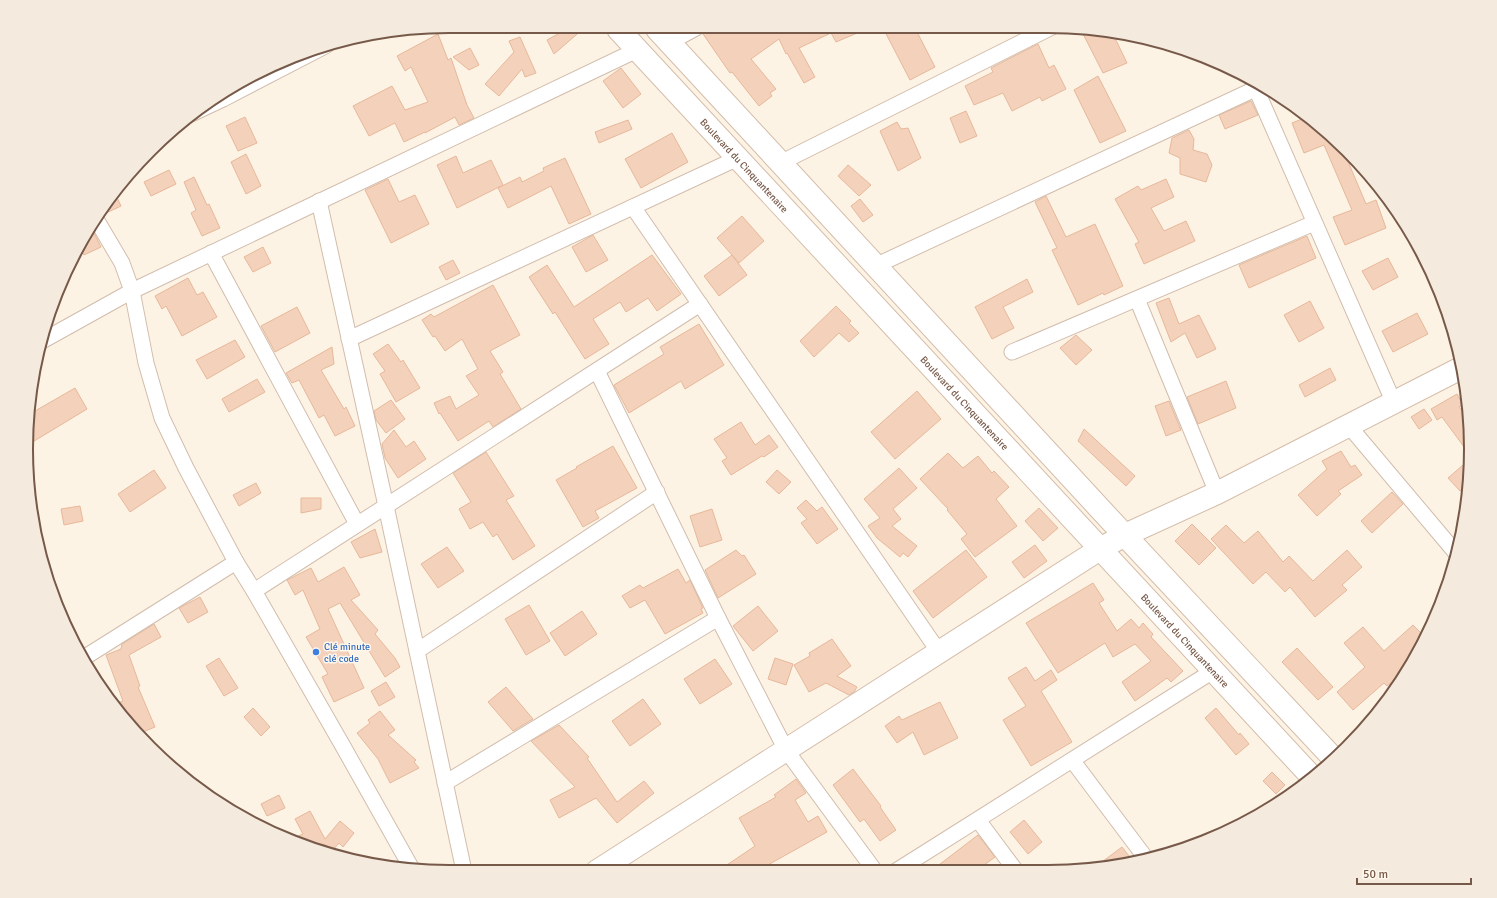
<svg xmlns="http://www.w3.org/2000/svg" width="1497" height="898" font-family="Signika,sans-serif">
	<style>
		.building { fill: #f4d1bb; stroke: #e7b89a }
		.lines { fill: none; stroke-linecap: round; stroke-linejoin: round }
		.street-casing { stroke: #d1bdad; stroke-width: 17 }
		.secondary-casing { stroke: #d4bdaa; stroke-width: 24 }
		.street { stroke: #fff; stroke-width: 15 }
		.secondary { stroke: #fff; stroke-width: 22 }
		.shop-dot { fill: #3f7fe0; stroke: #fff7eb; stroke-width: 1.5 }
		.labels { text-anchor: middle; stroke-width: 3; stroke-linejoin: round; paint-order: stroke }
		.street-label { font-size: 10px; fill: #775949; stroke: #fff7eb }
		.shop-label { font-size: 10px; fill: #366cbe; stroke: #fff7eb; text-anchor: start }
		.rim { fill: none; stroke: #775949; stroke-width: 2 }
	</style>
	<rect width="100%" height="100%" fill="#fdf3e4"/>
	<g class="building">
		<polygon points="709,28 869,28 836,42 831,33 799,48 815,77 804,83 787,53 786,54 779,39 751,59 776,89 770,93 772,96 759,106 732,72 730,73 703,34"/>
		<polygon points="883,28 915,28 935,67 910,80"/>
		<polygon points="1080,28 1113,34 1127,63 1103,73"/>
		<polygon points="567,29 583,29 554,54 547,40"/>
		<polygon points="438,34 448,60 451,58 467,105 474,118 459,125 455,117 425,133 425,132 404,142 395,123 369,136 353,106 392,86 405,110 428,102 411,67 405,71 397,56"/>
		<polygon points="520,37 536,73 525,77 522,69 499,96 485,84 514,52 509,41"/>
		<polygon points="1038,44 1049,68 1054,65 1066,89 1042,101 1040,97 1012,111 1003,93 974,105 965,86 993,72 991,68"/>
		<polygon points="470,48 479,65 469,70 453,57"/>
		<polygon points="621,68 641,94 623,108 603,81"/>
		<polygon points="1098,76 1126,131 1100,143 1074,90"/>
		<polygon points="1251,101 1258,115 1225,129 1219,115"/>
		<polygon points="966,111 977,136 960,143 950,118"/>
		<polygon points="245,117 257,143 238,151 226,126"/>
		<polygon points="1307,117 1341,145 1366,204 1376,200 1386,228 1345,245 1333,217 1352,210 1324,145 1304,153 1292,123"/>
		<polygon points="628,120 632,129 599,143 595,132"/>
		<polygon points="897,122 901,129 908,128 921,158 898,171 880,131"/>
		<polygon points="1189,130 1194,139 1193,150 1207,154 1212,165 1206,182 1180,174 1180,158 1169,153 1172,138"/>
		<polygon points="672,133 688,162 641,188 625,159"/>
		<polygon points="246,154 261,186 246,194 231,162"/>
		<polygon points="456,156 463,173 491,160 503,185 457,208 437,165"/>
		<polygon points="565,158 591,214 569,224 551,186 508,208 498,188 520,177 522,182 544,171 543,168"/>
		<polygon points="848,165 871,185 859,196 838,176"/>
		<polygon points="169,170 176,184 151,196 144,182"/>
		<polygon points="194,177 207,205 209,204 220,228 202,236 191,213 196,210 184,182"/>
		<polygon points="388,179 399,202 415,195 429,224 391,243 365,190"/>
		<polygon points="1166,179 1174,197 1151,208 1164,231 1186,221 1195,241 1144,264 1135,244 1139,242 1115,199 1138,186 1141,190"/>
		<polygon points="114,191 121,206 104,214 101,212"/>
		<polygon points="1046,196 1066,237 1095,224 1123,286 1104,295 1103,293 1078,305 1052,250 1057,248 1035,202"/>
		<polygon points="860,199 873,215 863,222 851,206"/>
		<polygon points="742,216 764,241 739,263 717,238"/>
		<polygon points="94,233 101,247 84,255 80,246 85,238"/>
		<polygon points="593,235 608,260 586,272 572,247"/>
		<polygon points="1307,236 1316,258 1249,288 1239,265"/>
		<polygon points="263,247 271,263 253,272 244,257"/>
		<polygon points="652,255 681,294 657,311 648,298 626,312 620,302 593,319 609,344 585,359 555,312 553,314 529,277 547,265 574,307"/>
		<polygon points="732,255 747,275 719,296 704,276"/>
		<polygon points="1388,258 1398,277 1373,290 1362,271"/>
		<polygon points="453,260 460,273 446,280 439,267"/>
		<polygon points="188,278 197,295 203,292 217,317 182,336 166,306 162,309 155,296"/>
		<polygon points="1027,279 1033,292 1003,307 1014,328 992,339 975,307"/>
		<polygon points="493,285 520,335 490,351 503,372 500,374 521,409 493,427 489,421 458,441 440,413 439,414 434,403 450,396 456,409 479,395 466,376 478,369 462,339 445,351 435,336 433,337 422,320 431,314 434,317"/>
		<polygon points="1169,298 1179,324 1199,315 1216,349 1197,358 1185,333 1171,342 1156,303"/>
		<polygon points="1310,301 1324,328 1299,342 1284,315"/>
		<polygon points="836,306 851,321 849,323 859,333 849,342 839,333 814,357 800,341"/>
		<polygon points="297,307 310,333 275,352 261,326"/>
		<polygon points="1417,313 1428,334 1393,352 1382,331"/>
		<polygon points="699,324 724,365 685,389 681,381 629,413 614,385 664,354 660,347"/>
		<polygon points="1076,335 1092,350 1076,365 1060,348"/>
		<polygon points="235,340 245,357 207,379 196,360"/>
		<polygon points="388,344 401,362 403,360 420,388 396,402 380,374 385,371 373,354"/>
		<polygon points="332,347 334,364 321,370 344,409 346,407 355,426 335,436 324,415 319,418 299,380 292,383 286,373"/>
		<polygon points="1330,368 1336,380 1305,397 1299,385"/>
		<polygon points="257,379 265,392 229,412 222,399"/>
		<polygon points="1226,381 1236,408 1198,424 1187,397"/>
		<polygon points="75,388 87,409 26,446 28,415"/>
		<polygon points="917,391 941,419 895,459 871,432"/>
		<polygon points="1457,394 1463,405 1459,407 1468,418 1470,455 1442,417 1437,420 1431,409"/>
		<polygon points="391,400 405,419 386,433 376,420 374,411"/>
		<polygon points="1169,401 1181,430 1166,436 1155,406"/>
		<polygon points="1424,409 1432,420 1419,429 1411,417"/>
		<polygon points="741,422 755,445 769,435 778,447 764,457 762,456 731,475 722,461 727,458 714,439"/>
		<polygon points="1084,429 1135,476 1126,486 1078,441"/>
		<polygon points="394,430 406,447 414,441 426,459 398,478 385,458 382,444"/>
		<polygon points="613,446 637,488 595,511 599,518 583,527 556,480 577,468 576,467"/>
		<polygon points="1341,451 1351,467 1355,465 1362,475 1338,491 1341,494 1317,516 1298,495 1327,469 1322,461"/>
		<polygon points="486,452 514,496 506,500 535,546 513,560 497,534 493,537 483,522 470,529 459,509 471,502 453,473"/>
		<polygon points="948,453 963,468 978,456 992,473 994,471 1009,487 996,499 1017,526 975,557 961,539 967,534 947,510 948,509 920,479"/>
		<polygon points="1470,459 1467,485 1460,491 1448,478"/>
		<polygon points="899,468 917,488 893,509 901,519 892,526 917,546 908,557 903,553 900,557 877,538 868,526 880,518 864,499"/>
		<polygon points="154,470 166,488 130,512 118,494"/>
		<polygon points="777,470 791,482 779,494 766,482"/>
		<polygon points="256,483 261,493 239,506 233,495"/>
		<polygon points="1392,492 1403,504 1372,533 1361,521"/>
		<polygon points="301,498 321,498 321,509 301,513"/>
		<polygon points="806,500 817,511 822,507 838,529 817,544 801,523 807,519 797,508"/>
		<polygon points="80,506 83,521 64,525 61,509"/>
		<polygon points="1039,508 1058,528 1043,541 1025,521"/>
		<polygon points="712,509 722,540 700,547 690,516"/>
		<polygon points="1192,524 1216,548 1199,565 1175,541"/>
		<polygon points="1226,525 1244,543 1258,531 1283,562 1289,556 1313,581 1347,550 1362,567 1342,585 1347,590 1315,617 1290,587 1285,592 1266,572 1253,584 1211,539"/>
		<polygon points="375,529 382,552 360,558 351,542"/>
		<polygon points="1035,545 1047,561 1024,578 1012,562"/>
		<polygon points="447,547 464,571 438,588 421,564"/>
		<polygon points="736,550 742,556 744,555 756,574 718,598 705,570"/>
		<polygon points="966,550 987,577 933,618 913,591"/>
		<polygon points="344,567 360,595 351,600 378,630 375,634 395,658 400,667 385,677 340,603 328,609 364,688 334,702 322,677 328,674 306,637 320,629 303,590 295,595 287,580 311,568 318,582"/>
		<polygon points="678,569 686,583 690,580 703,608 701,609 703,613 665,634 645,600 630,608 622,596 640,585 643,588"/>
		<polygon points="1093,583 1104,600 1099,603 1117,631 1131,619 1139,628 1143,623 1153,634 1151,637 1183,671 1171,682 1167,678 1135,701 1122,682 1151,661 1135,644 1113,657 1105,643 1058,673 1026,623"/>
		<polygon points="200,597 208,612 188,623 179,608"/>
		<polygon points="529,605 550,641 526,655 505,619"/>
		<polygon points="758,606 778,631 753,651 733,626"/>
		<polygon points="582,611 597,634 565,656 550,633"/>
		<polygon points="154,624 161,637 129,655 140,686 138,687 155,727 138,734 113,705 123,701 106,655 121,649 122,644"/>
		<polygon points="1413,625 1425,637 1415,656 1407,663 1409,666 1403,677 1400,676 1387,686 1384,683 1353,710 1337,692 1365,667 1344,643 1363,627 1384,651"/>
		<polygon points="832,639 851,666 837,676 857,687 854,692 849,695 826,683 809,692 794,665 810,656 809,653"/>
		<polygon points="1297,648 1333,687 1318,700 1282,662"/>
		<polygon points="219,658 238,688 224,696 206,666"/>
		<polygon points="775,658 793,664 786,685 768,679"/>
		<polygon points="715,659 732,684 700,704 684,679"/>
		<polygon points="1026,667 1035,681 1051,670 1057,680 1041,691 1072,742 1031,766 1003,720 1026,706 1008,678"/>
		<polygon points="386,682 395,697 379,706 371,691"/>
		<polygon points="506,687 533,719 513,731 488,702"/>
		<polygon points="643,699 661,724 630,746 612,721"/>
		<polygon points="940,702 958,738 924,755 913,732 897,743 885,726 899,716 902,720"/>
		<polygon points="253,708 270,727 261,736 244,717"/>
		<polygon points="1216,708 1239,735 1240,733 1249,744 1236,755 1205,718"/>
		<polygon points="380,711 395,730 388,735 416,760 414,762 419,768 390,783 378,759 357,733 370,723 368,720"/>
		<polygon points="559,725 589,757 587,758 617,802 644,781 654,793 617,823 596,798 559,818 550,800 575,787 531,741"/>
		<polygon points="853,769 881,806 880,807 896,830 880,841 864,819 860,822 833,785"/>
		<polygon points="1272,772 1285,785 1276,794 1263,781"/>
		<polygon points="796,779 806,793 795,800 808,822 818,816 827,832 757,871 718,871 755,846 739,818 776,797 774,795"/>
		<polygon points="279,795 285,808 267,816 261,804"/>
		<polygon points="310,811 325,839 340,821 354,833 343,847 339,843 332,851 324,844 311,849 291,839 303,834 295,819"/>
		<polygon points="1024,820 1042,842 1028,854 1010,832"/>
		<polygon points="978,835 995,857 976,871 931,871"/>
		<polygon points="1122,847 1132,860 1095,867"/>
	</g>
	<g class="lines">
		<g class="street-casing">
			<g id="street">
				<polyline points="670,42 696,28"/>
				<polyline points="1253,82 1394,403"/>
				<polyline points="191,114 223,99 327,45"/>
				<polyline points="780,163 1052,27"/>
				<polyline points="319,201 386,506 464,871"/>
				<polyline points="633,207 939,652"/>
				<polyline points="96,219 122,263 132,291 146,363 162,418 186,468 236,562 254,591 344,748 412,869"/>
				<polyline points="211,253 357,524"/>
				<polyline points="875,266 1255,89"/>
				<polyline points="1137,299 1217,493"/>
				<polyline points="349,339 738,158"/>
				<polyline points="42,341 132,291 637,50"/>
				<polyline points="1012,352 1314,223"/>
				<polyline points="597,371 718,618 786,750 875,871"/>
				<polyline points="1349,426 1456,553"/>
				<polyline points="254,591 700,304"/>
				<polyline points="417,651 657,492"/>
				<polyline points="82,659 236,562"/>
				<polyline points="1072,760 1145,857"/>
				<polyline points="445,783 718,618"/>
				<polyline points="978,820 1016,871"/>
				<polyline points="896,871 1213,671"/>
			</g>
		</g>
		<g class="secondary-casing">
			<g id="secondary">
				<path id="s1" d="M618,29L1312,777"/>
				<polyline points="657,29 1103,512 1334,759"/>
				<polyline points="597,871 1100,549 1125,535 1217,493 1463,367"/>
			</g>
		</g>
		<use href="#street" class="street"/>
		<use href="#secondary" class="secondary"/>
	</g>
	<circle class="shop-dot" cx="316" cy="652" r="4"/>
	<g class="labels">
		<g class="street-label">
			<text dy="4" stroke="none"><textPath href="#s1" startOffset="186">Boulevard du Cinquantenaire</textPath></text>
			<text dy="4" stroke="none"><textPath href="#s1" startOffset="510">Boulevard du Cinquantenaire</textPath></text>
			<text dy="4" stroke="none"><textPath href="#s1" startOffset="834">Boulevard du Cinquantenaire</textPath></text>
		</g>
		<g class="shop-label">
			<text x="324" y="650">Clé minute<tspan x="324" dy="12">clé code</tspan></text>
		</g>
	</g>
	<path d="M0 0H1497V898H0ZM449 33H1048A416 416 0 0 1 1464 449V449A416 416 0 0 1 1048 865H449A416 416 0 0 1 33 449V449A416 416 0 0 1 449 33Z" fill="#f4eade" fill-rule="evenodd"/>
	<path class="rim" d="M449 33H1048A416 416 0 0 1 1464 449V449A416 416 0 0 1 1048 865H449A416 416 0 0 1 33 449V449A416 416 0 0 1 449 33Z"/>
	<path d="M1357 878v6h114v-6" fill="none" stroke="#775949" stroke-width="2"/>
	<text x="1363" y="878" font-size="12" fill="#775949" stroke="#fff7eb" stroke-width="3" paint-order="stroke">50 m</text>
</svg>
